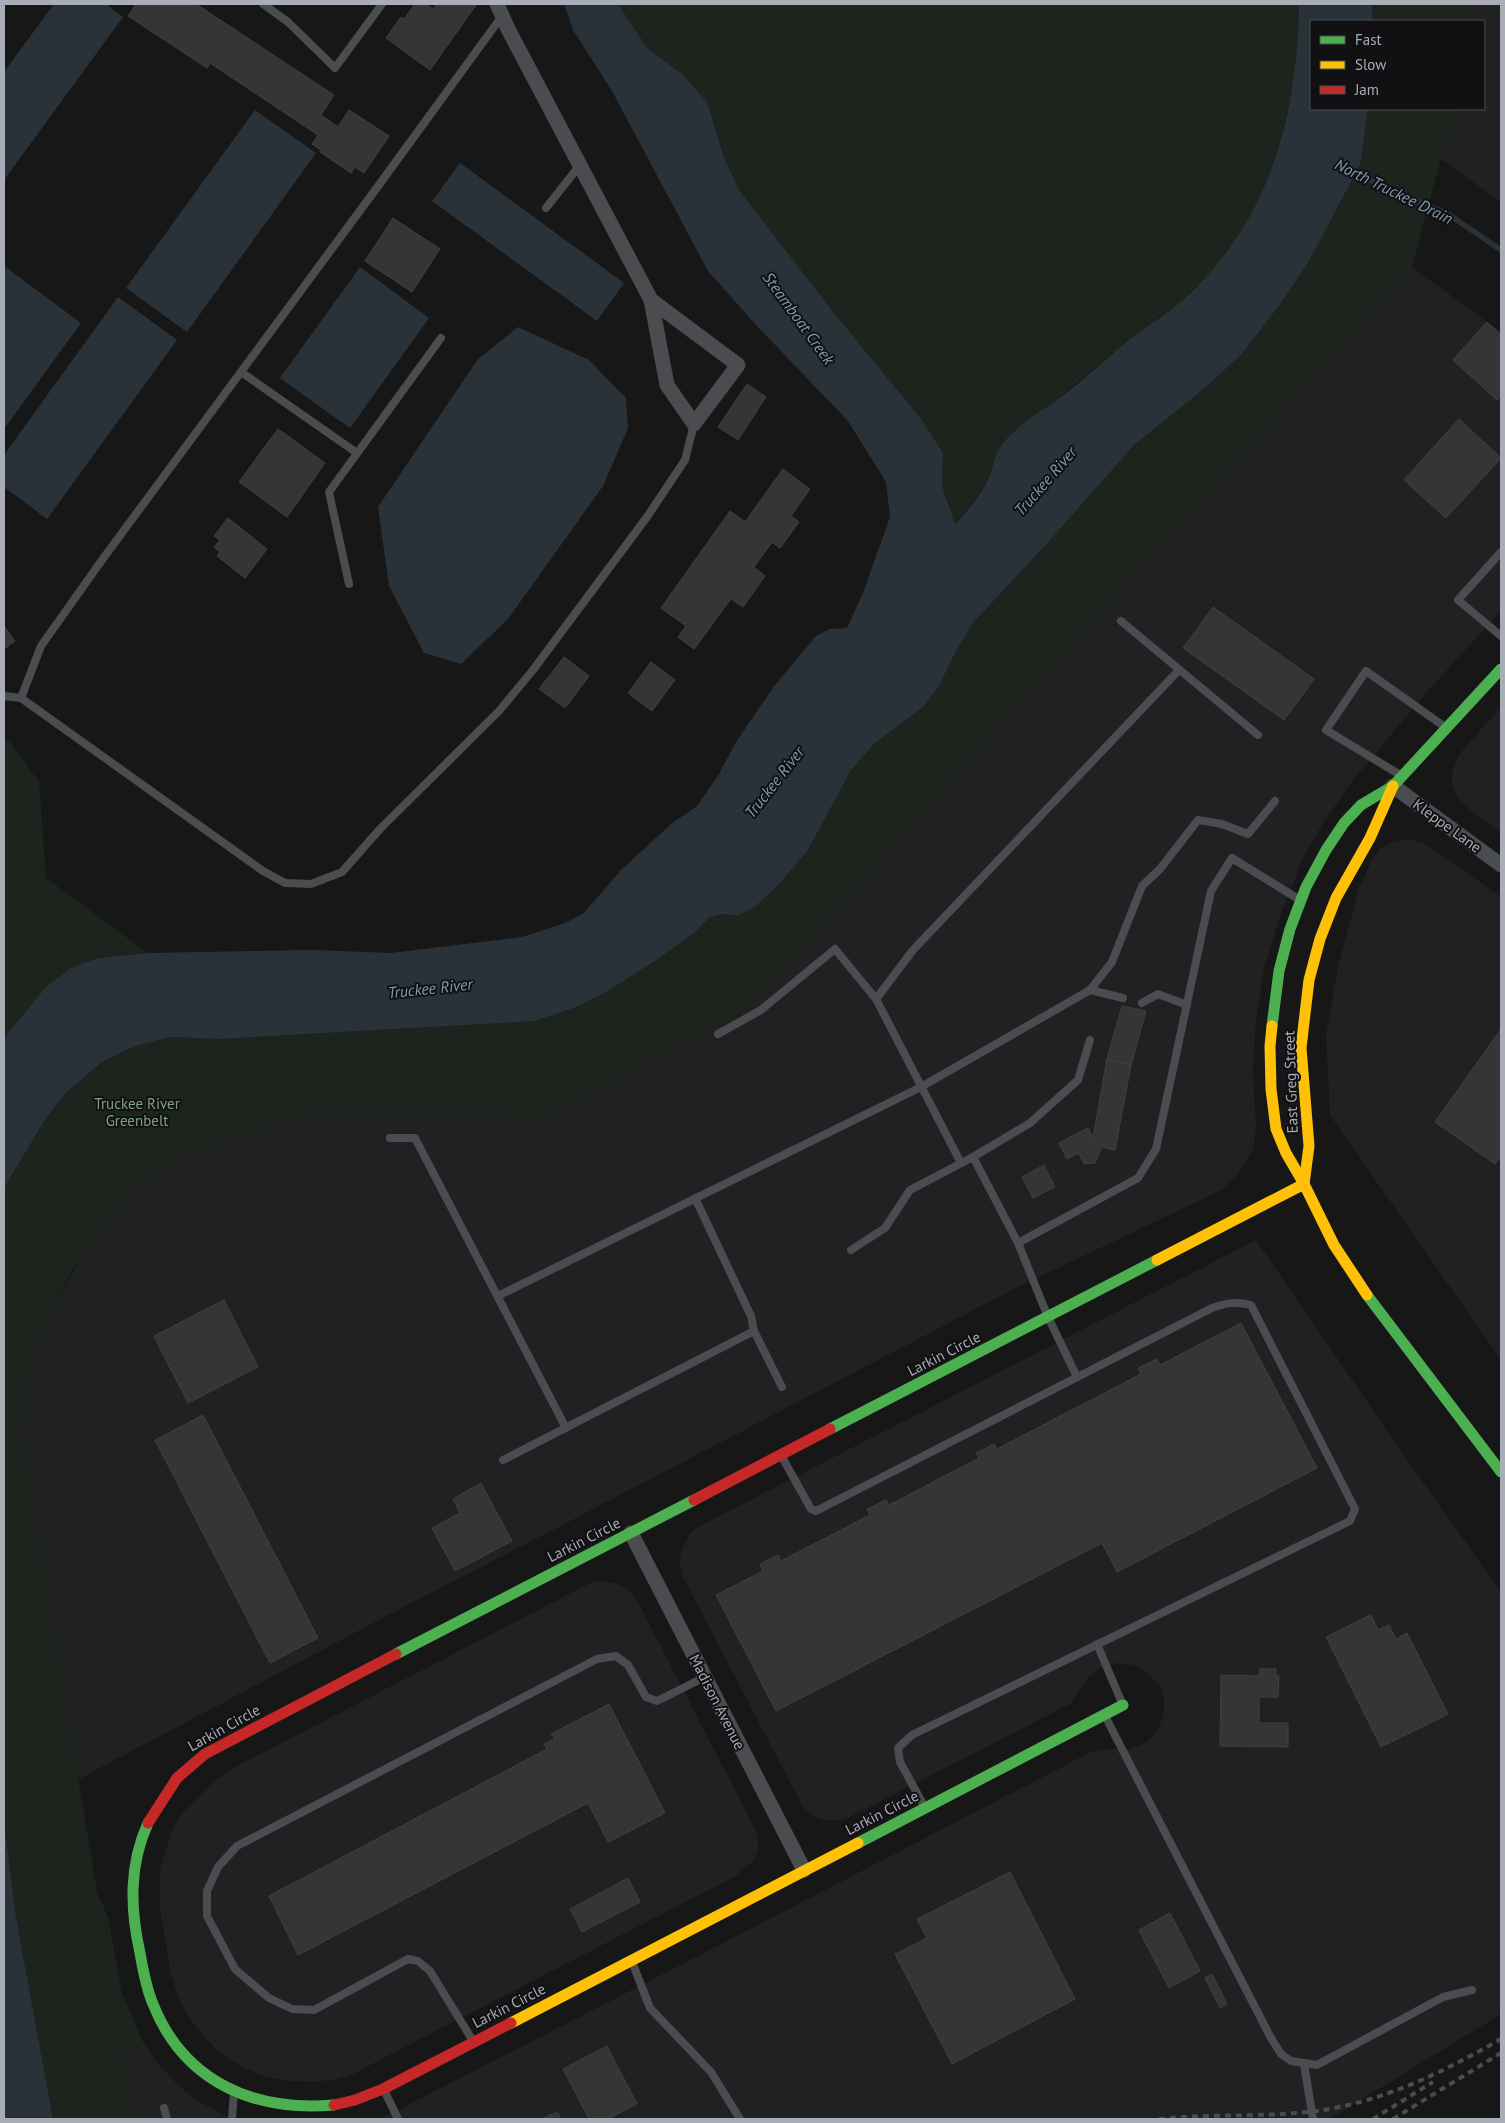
<svg xmlns="http://www.w3.org/2000/svg" width="1505" height="2123" font-family="'PT Sans',sans-serif">
	<style>
		.built { fill: #212123 }
		.green { fill: #1d241e }
		.water { fill: #2a3239 }
		.lines { fill: none; stroke-linecap: round; stroke-linejoin: round }
		.stream { stroke: #2a3239; stroke-width: 5.5 }
		.building { fill: #353536; stroke: #3f4043 }
		.lane { stroke: #4b4c50; stroke-width: 8 }
		.street { stroke: #4b4c50; stroke-width: 15 }
		.fast { stroke: #4caf50; stroke-width: 11 }
		.slow { stroke: #ffc107; stroke-width: 11 }
		.jam { stroke: #c62828; stroke-width: 11 }
		.rail { stroke: #4b4c4f; stroke-width: 4; stroke-dasharray: 6 5; stroke-linecap: butt }
		.labels { text-anchor: middle; stroke-width: 4; stroke-linejoin: round; paint-order: stroke }
		.street-label { font-size: 15px; fill: #a8adb8; stroke: #111113 }
		.park-label { font-size: 15px; fill: #7fa381; stroke: #111113 }
		.water-label { font-size: 16px; font-style: italic; fill: #7f9bb3; stroke: #111113 }
	</style>
	<rect width="100%" height="100%" fill="#171717"/>
	<g class="built">
		<polygon points="1473,4 1501,4 1501,202 1441,159 1458,109 1484,109 1484,21 1471,21"/>
		<polygon points="1412,267 1501,332 1501,611 1426,693 1353,780 1322,825 1304,856 1281,914 1264,969 1256,1019 1253,1069 1256,1129 1253,1150 1239,1173 1222,1190 1014,1289 530,1542 413,1602 77,1780 21,1437 26,1389 38,1343 51,1310 87,1247 112,1214 139,1186 180,1158 302,1115 494,1112 533,1122 1112,599"/>
		<polygon points="1501,707 1501,833 1470,810 1459,799 1452,787 1452,773 1455,762 1462,751"/>
		<polygon points="1408,839 1423,843 1436,851 1501,897 1501,1360 1330,1115 1326,1036 1338,966 1360,886 1371,862 1380,849 1395,841"/>
		<polygon points="1256,1240 1410,1464 1501,1592 1501,2014 1330,2119 377,2119 398,2110 696,1957 1089,1753 1105,1749 1129,1749 1147,1742 1157,1731 1163,1717 1164,1699 1160,1686 1148,1674 1133,1665 1117,1663 1100,1668 1088,1678 1070,1704 844,1820 830,1821 813,1816 803,1807 683,1577 679,1563 682,1549 689,1535 698,1527"/>
		<polygon points="602,1581 616,1583 627,1589 634,1596 639,1604 753,1825 758,1837 758,1850 754,1860 734,1877 353,2074 337,2079 313,2082 287,2081 263,2076 242,2067 220,2053 205,2038 190,2019 179,1998 171,1975 160,1908 160,1869 173,1827 184,1811 214,1781 235,1767 590,1583"/>
		<polygon points="144,2044 158,2064 175,2082 196,2100 232,2119 135,2119 122,2050"/>
	</g>
	<g class="green">
		<polygon points="618,4 1299,4 1298,41 1294,83 1278,153 1258,204 1236,239 1217,266 1182,301 1132,337 1001,446 987,480 975,499 955,524 942,486 943,453 922,420 834,313 739,190 723,155 648,49"/>
		<polygon points="1372,4 1473,4 1471,21 1373,21"/>
		<polygon points="1368,109 1458,109 1441,159 1412,267 1112,599 749,1009 533,1122 494,1112 302,1115 180,1158 139,1186 112,1214 87,1247 69,1276 51,1310 38,1343 26,1389 21,1437 97,1892 108,1917 122,1993 144,2044 122,2050 135,2119 53,2119 16,1917 4,1823 4,1188 46,1118 66,1093 102,1062 135,1046 170,1037 219,1039 535,1021 574,1008 608,991 658,959 694,933 710,917 723,914 737,916 756,906 781,882 808,850 851,770 874,744 923,706 940,684 956,651 973,623 1052,538 1134,445 1205,388 1242,354 1281,303 1308,263 1360,165"/>
		<polygon points="4,740 10,742 39,782 46,878 148,953 98,958 45,988 4,1038"/>
	</g>
	<g class="water">
		<polygon points="54,4 106,4 123,17 4,180 4,72"/>
		<path d="M564,4H618L648,49L682,74L707,102L723,155L739,190L834,313L922,420L943,453L942,486L955,524C967,511 979,497 987,481C993,470 994,456 1001,446C1005,439 1013,433 1019,427C1032,416 1048,407 1062,396C1086,378 1108,357 1131,338C1148,325 1167,314 1183,300C1270,221 1297,118 1299,4H1372L1373,21H1311V109H1368L1360,165L1308,263L1281,303L1242,354L1205,388L1134,445L1052,538L973,623L956,651L940,684L923,707L874,744L851,770L808,850L781,882L756,906L737,916L723,914L710,917L694,933L658,959L608,991L574,1008L535,1021L219,1039L170,1037L135,1046L102,1062L66,1093L46,1118L4,1188V1038L45,988L71,968L98,958L148,953L314,950L391,953L522,937L565,923L583,914L621,870L671,824L697,806L719,774L736,742L775,685L816,636L830,629L847,628L863,593L890,517L886,482L848,421L758,327L708,271L612,91L573,30Z"/>
		<polygon points="255,110 316,153 187,332 126,288"/>
		<polygon points="460,163 624,283 597,321 432,201"/>
		<polygon points="4,266 81,323 4,429"/>
		<polygon points="360,267 429,318 350,428 280,378"/>
		<polygon points="118,297 177,340 47,519 4,487 4,455"/>
		<polygon points="518,327 589,360 626,398 628,428 603,486 508,619 461,664 424,653 389,586 378,507 478,359"/>
		<polygon points="4,1823 16,1917 53,2119 4,2119"/>
	</g>
	<g class="lines">
		<polyline class="stream" points="1349,170 1391,190 1448,214 1501,250"/>
	</g>
	<g class="building">
		<polygon points="136,4 196,4 334,95 321,115 338,127 349,110 389,136 364,173 355,167 351,173 320,152 321,150 312,144 318,135 210,63 207,68 128,16"/>
		<polygon points="415,4 426,4 433,9 437,4 476,5 430,70 386,38 401,17 404,19"/>
		<polygon points="393,218 440,249 412,292 365,261"/>
		<polygon points="1487,322 1501,335 1501,395 1497,400 1453,360"/>
		<polygon points="747,384 766,397 738,440 718,427"/>
		<polygon points="1459,419 1501,458 1446,518 1404,480"/>
		<polygon points="278,429 325,463 287,517 239,482"/>
		<polygon points="783,469 810,489 791,516 799,522 780,548 772,542 754,567 765,576 743,607 731,599 694,649 678,637 686,626 661,608 730,511 745,522"/>
		<polygon points="228,518 267,549 245,578 217,556 220,552 214,547 220,540 214,536"/>
		<polygon points="1213,607 1314,679 1284,720 1183,648"/>
		<polygon points="4,626 15,641 4,649"/>
		<polygon points="564,657 589,676 565,708 539,689"/>
		<polygon points="651,662 675,680 652,711 628,693"/>
		<polygon points="1122,1006 1146,1011 1131,1065 1107,1059"/>
		<polygon points="1501,1029 1501,1155 1495,1164 1435,1122"/>
		<polygon points="1107,1059 1131,1065 1115,1150 1102,1147 1095,1163 1084,1164 1079,1153 1067,1159 1059,1143 1088,1128 1093,1138"/>
		<polygon points="1044,1165 1055,1187 1033,1198 1022,1177"/>
		<polygon points="224,1300 258,1367 188,1403 154,1336"/>
		<polygon points="1241,1323 1317,1468 1117,1572 1102,1543 776,1711 716,1595 763,1571 760,1564 778,1555 781,1561 870,1515 867,1509 886,1500 889,1505 893,1503 979,1458 976,1453 994,1444 997,1449 1141,1374 1138,1368 1157,1359 1160,1365"/>
		<polygon points="203,1415 318,1638 270,1663 155,1440"/>
		<polygon points="481,1483 512,1541 455,1571 432,1528 460,1513 453,1499"/>
		<polygon points="1371,1615 1378,1630 1389,1625 1396,1639 1407,1633 1448,1714 1381,1747 1326,1637"/>
		<polygon points="1260,1669 1276,1669 1276,1676 1279,1676 1278,1697 1259,1697 1259,1723 1288,1723 1288,1747 1220,1746 1221,1675 1259,1676"/>
		<polygon points="609,1704 665,1813 608,1842 588,1803 298,1955 269,1896 547,1749 544,1744 555,1739 551,1734"/>
		<polygon points="1010,1872 1075,1999 952,2064 895,1954 927,1938 917,1919"/>
		<polygon points="628,1878 640,1902 582,1932 570,1909"/>
		<polygon points="1170,1913 1200,1971 1169,1988 1139,1930"/>
		<polygon points="1212,1974 1227,2004 1220,2008 1205,1978"/>
		<polygon points="607,2046 637,2104 608,2119 589,2119 563,2069"/>
		<polygon points="557,2112 561,2119 542,2119"/>
	</g>
	<g class="lines">
		<g class="lane">
			<polyline points="263,4 288,22 335,68 382,4"/>
			<polyline points="546,208 580,165"/>
			<polyline points="241,372 357,453"/>
			<polyline points="1501,552 1458,600 1501,636"/>
			<polyline points="349,584 329,492 441,338"/>
			<polyline points="1121,621 1258,735"/>
			<polyline points="4,696 21,698 41,646 102,560 376,189 502,16"/>
			<polyline points="21,698 263,871 285,883 311,884 342,872 380,829 499,711 533,670 647,517 685,460 694,424"/>
			<polyline points="1402,776 1326,730 1366,671 1445,727"/>
			<polyline points="1090,990 1123,998"/>
			<polyline points="1142,1003 1158,994 1187,1005"/>
			<polyline points="718,1034 761,1010 835,949 876,999"/>
			<polyline points="390,1138 415,1138 566,1428"/>
			<polyline points="961,1163 876,999 913,950 1179,670"/>
			<polyline points="1018,1243 973,1157 1030,1123 1078,1080 1090,1040"/>
			<polyline points="851,1250 885,1228 910,1190 973,1157"/>
			<polyline points="498,1296 921,1087 1090,990 1112,962 1142,886 1160,869 1198,820 1222,824 1248,834 1275,801"/>
			<polyline points="754,1331 782,1387"/>
			<polyline points="1077,1377 1048,1317 1018,1243 1138,1178 1156,1149 1211,891 1232,858 1300,900"/>
			<path d="M782,1457L811,1509L816,1511L1212,1308C1226,1303 1236,1301 1251,1305L1355,1509L1350,1521L912,1735L898,1748L900,1762L924,1806"/>
			<polyline points="503,1460 754,1331 751,1316 695,1198"/>
			<polyline points="1097,1644 1122,1703"/>
			<polyline points="1105,1716 1271,2038 1281,2054 1291,2061 1317,2065 1443,1997 1472,1990"/>
			<polyline points="632,1962 650,2008 711,2072 740,2119"/>
			<polyline points="473,2041 430,1971 418,1961 408,1959 314,2010 292,2009 269,1998 235,1969 207,1916 207,1891 218,1867 237,1846 597,1659 616,1656 628,1665 646,1697 657,1701 705,1677"/>
			<polyline points="1304,2064 1313,2119"/>
			<polyline points="384,2090 398,2119"/>
			<polyline points="164,2108 167,2119"/>
			<polyline points="232,2119 234,2092"/>
		</g>
		<g class="street">
			<polyline points="497,4 508,29 651,300 667,385 694,424 738,365 651,300"/>
			<polyline points="1393,786 1501,865"/>
			<polyline points="631,1533 804,1870"/>
		</g>
		<g class="fast">
			<polyline points="1272,1026 1279,971 1290,929 1306,887 1326,850 1344,823 1361,805 1393,786 1501,669"/>
			<polyline points="1367,1295 1501,1472"/>
			<polyline points="830,1429 1157,1260"/>
			<polyline points="396,1654 694,1500"/>
			<path d="M148,1823C129,1865 130,1908 140,1953C143,1970 146,1988 153,2004C184,2082 254,2112 334,2105"/>
			<polyline points="858,1843 1123,1705"/>
		</g>
		<g class="slow">
			<polyline points="1272,1026 1270,1046 1271,1089 1276,1129 1286,1153 1304,1184 1334,1245 1367,1295"/>
			<polyline points="1304,1184 1309,1146 1301,1048 1309,980 1320,939 1336,898 1370,838 1393,786"/>
			<polyline points="1157,1260 1304,1184"/>
			<polyline points="511,2023 858,1843"/>
		</g>
		<g class="jam">
			<polyline points="694,1500 830,1429"/>
			<polyline points="148,1823 177,1778 205,1754 396,1654"/>
			<polyline points="334,2105 355,2100 383,2089 511,2023"/>
		</g>
		<g class="rail">
			<path d="M1159,2119C1204,2114 1250,2117 1296,2113C1371,2108 1436,2076 1501,2039"/>
			<polyline points="1373,2119 1433,2082"/>
			<polyline points="1393,2119 1501,2053"/>
		</g>
	</g>
	<g class="labels">
		<g class="street-label">
			<text transform="translate(1447 826) rotate(36)" y="5">Kleppe Lane</text>
			<text transform="translate(1291 1082) rotate(-92)" y="5">East Greg Street</text>
			<text transform="translate(944 1354) rotate(-27)" y="5">Larkin Circle</text>
			<text transform="translate(584 1540) rotate(-27)" y="5">Larkin Circle</text>
			<text transform="translate(717 1702) rotate(63)" y="5">Madison Avenue</text>
			<text transform="translate(224 1728) rotate(-29)" y="5">Larkin Circle</text>
			<text transform="translate(882 1813) rotate(-27)" y="5">Larkin Circle</text>
			<text transform="translate(509 2006) rotate(-27)" y="5">Larkin Circle</text>
		</g>
		<g class="park-label">
			<text x="137" y="1109">Truckee River<tspan x="137" dy="17">Greenbelt</tspan></text>
		</g>
		<g class="water-label">
			<text transform="translate(1394 191) rotate(26)" y="6">North Truckee Drain</text>
			<text transform="translate(799 318) rotate(54)" y="6">Steamboat Creek</text>
			<text transform="translate(1045 481) rotate(-49)" y="6">Truckee River</text>
			<text transform="translate(774 782) rotate(-52)" y="6">Truckee River</text>
			<text transform="translate(430 988) rotate(-6)" y="6">Truckee River</text>
		</g>
	</g>
	<rect width="1505" height="2123" fill="none" stroke="#a8adb8" stroke-width="10"/>
	<rect x="1310" y="20" width="175" height="90" fill="#111113" stroke="#4d4f55"/>
	<rect x="1320" y="36" width="25" height="8" fill="#4caf50" stroke="#4d4f55"/>
	<text x="1355" y="45" font-size="15" fill="#a8adb8">Fast</text>
	<rect x="1320" y="61" width="25" height="8" fill="#ffc107" stroke="#4d4f55"/>
	<text x="1355" y="70" font-size="15" fill="#a8adb8">Slow</text>
	<rect x="1320" y="86" width="25" height="8" fill="#c62828" stroke="#4d4f55"/>
	<text x="1355" y="95" font-size="15" fill="#a8adb8">Jam</text>
</svg>
